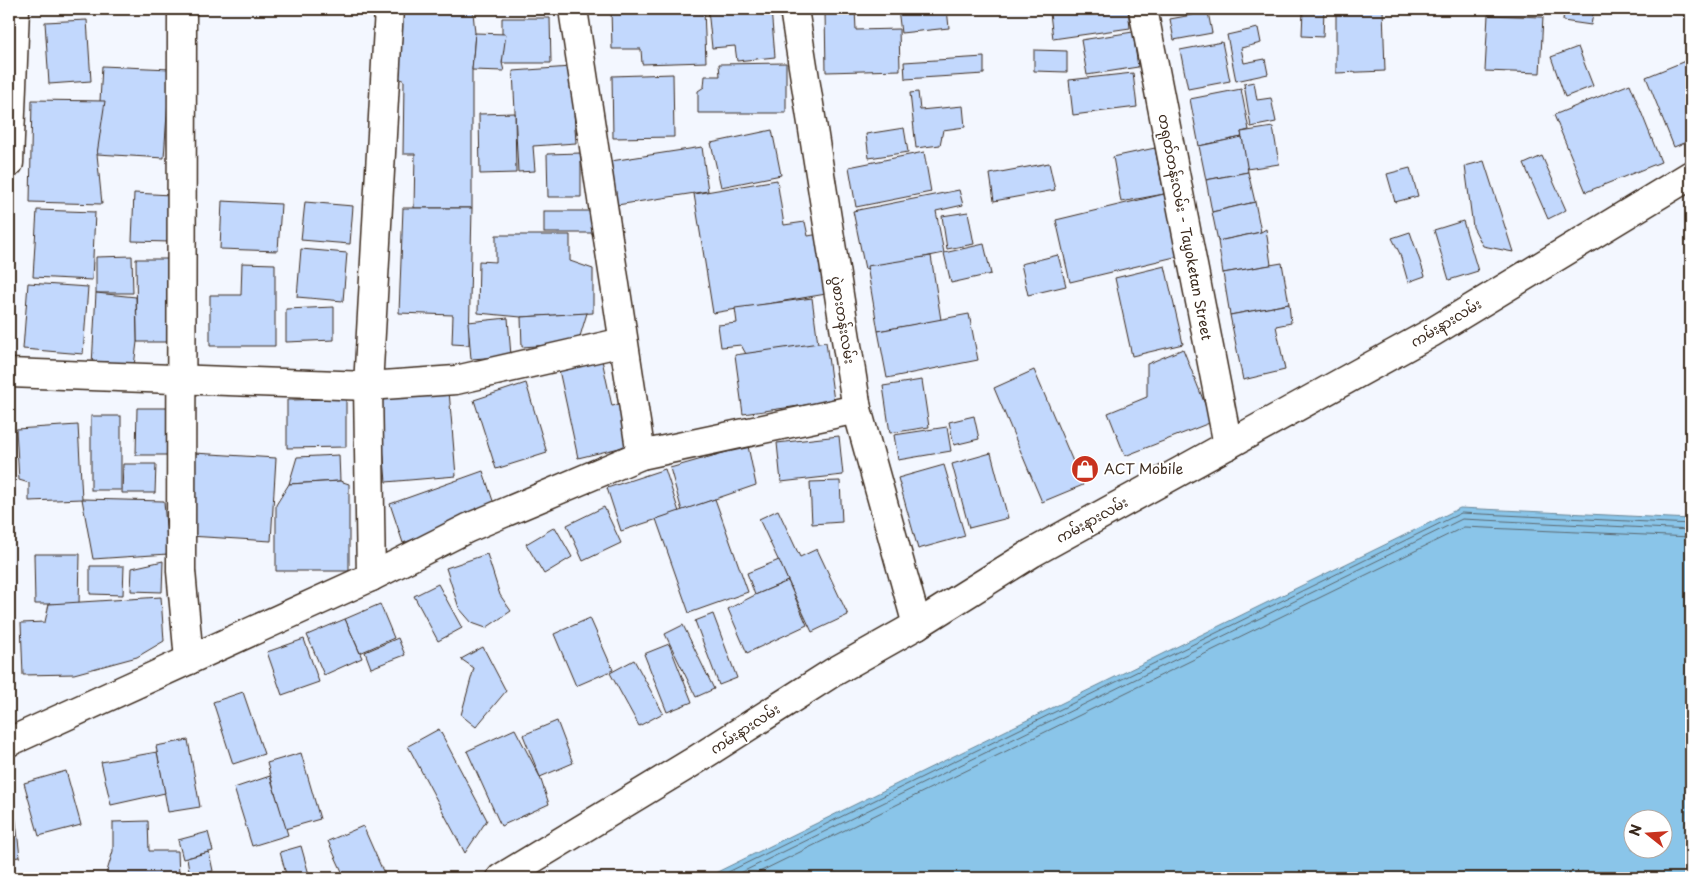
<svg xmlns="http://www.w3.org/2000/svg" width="1700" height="887" font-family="'Playpen Sans','Noto Sans Myanmar',sans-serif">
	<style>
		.water { fill: #8ac5e9; stroke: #6a8798; fill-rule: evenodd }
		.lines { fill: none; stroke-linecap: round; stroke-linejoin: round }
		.shore { stroke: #5b686f; stroke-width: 1 }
		.building { fill: #c2d8fd; stroke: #3b2a1e }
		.street-casing { stroke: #3b2a1e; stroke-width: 31 }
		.secondary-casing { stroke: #3b2a1e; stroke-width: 31 }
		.street { stroke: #fff; stroke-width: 28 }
		.secondary { stroke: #fff; stroke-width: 28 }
		.labels { text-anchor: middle; stroke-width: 4; stroke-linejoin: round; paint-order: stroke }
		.street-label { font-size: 14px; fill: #3b2a1e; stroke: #fff }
		.poi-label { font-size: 14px; fill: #3b2a1e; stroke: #fff; text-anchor: start }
	</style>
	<rect width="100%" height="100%" fill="#f3f7ff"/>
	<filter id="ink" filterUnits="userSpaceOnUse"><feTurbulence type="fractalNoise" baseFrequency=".02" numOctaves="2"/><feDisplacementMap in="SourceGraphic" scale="10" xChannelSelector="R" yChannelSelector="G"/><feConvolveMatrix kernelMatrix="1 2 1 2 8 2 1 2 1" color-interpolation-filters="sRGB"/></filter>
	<g filter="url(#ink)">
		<path class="water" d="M1460,508L1691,519V878H705ZM1632,820H1662V850H1632Z"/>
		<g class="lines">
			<g class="shore">
				<polyline points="716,878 1461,513 1691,524"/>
				<polyline points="730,878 1462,519 1691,530"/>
				<polyline points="747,878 1464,527 1691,537"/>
			</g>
		</g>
		<g class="building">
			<polygon points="611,9 704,9 706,62 642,64 641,49 612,49"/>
			<polygon points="708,9 771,9 775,57 737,61 735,46 712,48"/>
			<polygon points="847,9 855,9 856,30 899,29 900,70 826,72 825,11 847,10"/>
			<polygon points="898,9 947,9 949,28 901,33"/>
			<polygon points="1084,9 1128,9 1130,28 1053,39 1050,13"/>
			<polygon points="1303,9 1324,9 1323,37 1302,36"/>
			<polygon points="1336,9 1383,9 1385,71 1336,73"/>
			<polygon points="1564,9 1594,9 1591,25 1563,21"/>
			<polygon points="395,12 473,12 475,33 472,70 472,208 414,208 415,154 403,154 404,81 395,75"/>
			<polygon points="1208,12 1212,33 1174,40 1170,19"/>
			<polygon points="1488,15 1543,17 1540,73 1485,71"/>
			<polygon points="502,18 550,18 551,63 502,63"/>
			<polygon points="87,20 91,81 49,84 45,22"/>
			<polygon points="1258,28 1261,43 1241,48 1244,63 1265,59 1268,74 1236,81 1227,35"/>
			<polygon points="1133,32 1138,67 1087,75 1081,40"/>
			<polygon points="475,33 506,34 502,63 504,71 472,70"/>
			<polygon points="1222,42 1230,81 1188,89 1180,50"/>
			<polygon points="1578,47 1593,86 1565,97 1551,57"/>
			<polygon points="1034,50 1067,51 1067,72 1034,71"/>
			<polygon points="984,57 984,74 905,79 904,62"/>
			<polygon points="1690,59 1691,63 1691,140 1674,147 1646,77"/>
			<polygon points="786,63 786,113 698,113 698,91 704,87 705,76 720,76 719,64"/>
			<polygon points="102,66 170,69 164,158 97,154"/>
			<polygon points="571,67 576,143 533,146 535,171 518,172 513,71"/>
			<polygon points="1133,73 1137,107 1073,115 1069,80"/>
			<polygon points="673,74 674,137 613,138 612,76"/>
			<polygon points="1254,82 1257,100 1271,98 1276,122 1251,127 1244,84"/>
			<polygon points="1630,84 1661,162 1586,192 1554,115"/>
			<polygon points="1241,89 1249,130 1241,132 1242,137 1199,146 1190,99"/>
			<polygon points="918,92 920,110 963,106 965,127 943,130 940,145 916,148 910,93"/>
			<polygon points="32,100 105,101 97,154 102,204 30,202"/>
			<polygon points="515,113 516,173 480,174 479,114"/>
			<polygon points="1273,127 1279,164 1247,169 1241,132"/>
			<polygon points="904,128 908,152 869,158 866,134"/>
			<polygon points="772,130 781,175 721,187 711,143"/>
			<polygon points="1242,137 1248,172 1206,180 1199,146"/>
			<polygon points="702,147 708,191 617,205 611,161"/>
			<polygon points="1155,148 1164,194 1121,202 1113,157"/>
			<polygon points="924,152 931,192 856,207 849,167"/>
			<polygon points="581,153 581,197 548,197 547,154"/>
			<polygon points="1542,156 1566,210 1548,219 1524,164"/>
			<polygon points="1484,161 1513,252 1483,246 1473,227 1465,166"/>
			<polygon points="1049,163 1055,190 994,201 990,174"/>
			<polygon points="1410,168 1418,196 1395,202 1387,174"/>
			<polygon points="1248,172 1255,202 1212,212 1206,180"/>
			<polygon points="777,180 784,225 805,222 808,236 825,233 838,292 713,313 694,194"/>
			<polygon points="959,190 963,205 936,211 944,253 865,269 853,211"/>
			<polygon points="134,193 171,195 170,242 132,241"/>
			<polygon points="1164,194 1179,256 1070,282 1056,220"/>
			<polygon points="222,201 281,204 278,251 220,249"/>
			<polygon points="305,202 353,206 350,244 301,240"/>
			<polygon points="1255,202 1261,232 1218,241 1212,212"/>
			<polygon points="403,208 472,208 469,345 452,344 453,315 399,313"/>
			<polygon points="37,210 95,212 92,280 33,277"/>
			<rect x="544" y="211" width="51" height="22"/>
			<polygon points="968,212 974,244 947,249 942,216"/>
			<polygon points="1463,221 1478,271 1449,280 1434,230"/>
			<polygon points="1266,229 1271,265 1223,273 1218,241 1261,232"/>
			<polygon points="1410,232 1425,276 1408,282 1400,254 1392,238"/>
			<polygon points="496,235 570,235 570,261 593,269 593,313 521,317 478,313 479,261 496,262"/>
			<polygon points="984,244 991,274 951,283 944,253"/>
			<polygon points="301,249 347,253 343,301 297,297"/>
			<polygon points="1058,255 1066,286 1028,295 1021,264"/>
			<polygon points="132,256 133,293 96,293 96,257"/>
			<polygon points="931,256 941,320 878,331 867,266"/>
			<polygon points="136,259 171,259 172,342 137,342"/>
			<polygon points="242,263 275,264 275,346 210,346 210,295 241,295"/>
			<polygon points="1282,263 1289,304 1230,315 1223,273"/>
			<polygon points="1165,266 1183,344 1132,356 1115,278"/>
			<polygon points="28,283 88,287 83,354 23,349"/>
			<polygon points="96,293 136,297 137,342 134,366 92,365"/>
			<polygon points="812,298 818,344 746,354 741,345 721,347 718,325 737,323 735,308"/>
			<polygon points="1289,304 1291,323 1276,326 1285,370 1243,380 1230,315"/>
			<polygon points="334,307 334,340 286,342 286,309"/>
			<polygon points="587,313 578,343 522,347 521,317"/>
			<polygon points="969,314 978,360 887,378 878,331"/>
			<polygon points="508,318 511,356 471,359 468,322"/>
			<polygon points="826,342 834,401 743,414 735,355"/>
			<polygon points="1183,349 1212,422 1125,456 1108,413 1147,397 1147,364"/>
			<polygon points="602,360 612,406 626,403 636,444 578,458 559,370"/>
			<polygon points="1034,370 1083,485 1042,502 994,388"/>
			<polygon points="922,380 929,427 890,433 883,386"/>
			<polygon points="526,383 547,453 496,469 474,400"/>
			<polygon points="449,391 456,476 386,482 379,398"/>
			<polygon points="346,399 346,447 287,448 287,400"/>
			<polygon points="137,408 168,408 167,455 136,455"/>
			<rect x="91" y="416" width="30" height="74"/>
			<polygon points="974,416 979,439 954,445 949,422"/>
			<polygon points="78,425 82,499 29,501 29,483 19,480 16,429"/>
			<polygon points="947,427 951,451 898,460 894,435"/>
			<polygon points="839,436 843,475 781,482 777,443"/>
			<polygon points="748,446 756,485 715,499 682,511 670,468"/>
			<polygon points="194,453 276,458 271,541 189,536"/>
			<polygon points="991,453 1008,518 969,528 952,464"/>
			<polygon points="339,455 340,481 289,484 297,457"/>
			<polygon points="123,464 156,464 155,493 122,493"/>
			<polygon points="944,465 965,536 918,549 898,478"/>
			<polygon points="665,469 679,512 621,531 607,488"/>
			<polygon points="483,471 496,510 403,543 390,504"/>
			<polygon points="340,481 349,484 349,571 276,571 276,505 289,484"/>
			<polygon points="840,481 842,522 812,524 810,482"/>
			<polygon points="82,499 164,501 168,554 93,559"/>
			<polygon points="715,499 748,592 689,613 656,519"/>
			<polygon points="604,507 621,543 583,561 567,525"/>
			<polygon points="778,510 800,557 817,549 848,615 812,632 759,519"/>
			<polygon points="555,527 572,557 544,574 526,544"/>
			<polygon points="34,554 80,554 79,604 35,604"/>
			<polygon points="487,554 500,595 511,611 486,628 472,623 459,608 446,568"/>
			<polygon points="779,560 788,581 755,595 747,573"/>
			<polygon points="163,561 162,592 131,591 132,568"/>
			<polygon points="90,566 124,566 123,595 90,594"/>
			<polygon points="788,581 807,625 747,653 728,609 755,595"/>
			<polygon points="438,584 462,628 438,641 414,596"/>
			<polygon points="161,597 164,641 137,657 74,674 23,675 21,623 45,622 49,604"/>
			<polygon points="380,604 394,638 360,653 345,619"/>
			<polygon points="713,614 737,678 719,685 695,621"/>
			<polygon points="590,618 613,670 576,686 554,634"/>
			<polygon points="345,619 362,658 324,675 307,635"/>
			<polygon points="683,625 714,689 696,697 665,634"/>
			<polygon points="398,638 405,655 371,668 365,652"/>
			<polygon points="304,639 319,682 282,695 267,652"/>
			<polygon points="669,644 692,702 667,712 644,654"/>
			<polygon points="483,647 506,691 476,727 461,715 474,668 461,659"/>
			<polygon points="634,660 663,713 639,726 610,673"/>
			<polygon points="243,692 264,754 233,764 213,702"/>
			<polygon points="557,721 573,763 540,777 523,735"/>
			<polygon points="439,729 487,820 465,853 408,746"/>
			<polygon points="515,729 540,777 549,804 501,826 467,751"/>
			<polygon points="188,740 200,807 168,812 156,746"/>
			<polygon points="157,752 165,793 111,805 101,762"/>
			<polygon points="301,753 320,819 285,829 267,763"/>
			<polygon points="66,771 81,825 39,836 24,783"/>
			<polygon points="270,776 288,835 252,846 234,788"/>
			<polygon points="9,796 13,796 20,857 9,858"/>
			<polygon points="148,821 149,851 178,851 179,878 105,878 113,851 113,822"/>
			<polygon points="363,826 386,878 345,878 328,841"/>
			<polygon points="208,832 213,851 183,859 178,840"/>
			<polygon points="301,846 310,878 287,878 280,852"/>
			<polygon points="209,852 213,871 190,876 187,858"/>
		</g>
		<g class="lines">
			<g class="street-casing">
				<g id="street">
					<polyline points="182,9 181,571 189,660"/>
					<polyline points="573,9 641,455"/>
					<polyline points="794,9 857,409 917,625"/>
					<polyline points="1143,9 1228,445"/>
					<polyline points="9,163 15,9"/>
					<polyline points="9,373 368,386 456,380 623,342"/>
					<polyline points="371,577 368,386 389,9"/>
					<polyline points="9,742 371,577 468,528 641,455 857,409"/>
				</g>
			</g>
			<g class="secondary-casing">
				<polyline id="secondary" points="501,878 691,763 832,673 917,625 1032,553 1431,333 1691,175"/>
			</g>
			<use href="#street" class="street"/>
			<use href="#secondary" class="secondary"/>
		</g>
	</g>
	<defs>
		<g id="shop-disc" transform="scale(1.4375)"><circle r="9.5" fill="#c8321e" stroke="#fff"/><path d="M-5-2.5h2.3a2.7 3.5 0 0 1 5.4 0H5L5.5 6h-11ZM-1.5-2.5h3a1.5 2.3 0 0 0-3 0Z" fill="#fff"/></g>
	</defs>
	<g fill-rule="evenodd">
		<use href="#shop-disc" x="1085" y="469"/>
	</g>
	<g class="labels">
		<g class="street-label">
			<text transform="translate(1185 227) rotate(79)" y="5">တရုတ်တန်းလမ်း - Tayoketan Street</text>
			<text transform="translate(843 320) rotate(81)" y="5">ပွဲစားတန်းလမ်း</text>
			<text transform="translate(1446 323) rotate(-31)" y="5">ကမ်းနားလမ်း</text>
			<text transform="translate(1092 520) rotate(-29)" y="5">ကမ်းနားလမ်း</text>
			<text transform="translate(745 729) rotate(-33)" y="5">ကမ်းနားလမ်း</text>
		</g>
		<g class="poi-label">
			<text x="1104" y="474">ACT Mobile</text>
		</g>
	</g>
	<rect width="1700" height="887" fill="none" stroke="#fff" stroke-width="30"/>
	<rect x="15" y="15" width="1670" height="857" fill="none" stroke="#3b2a1e" stroke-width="2" filter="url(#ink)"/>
	<g transform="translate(1648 834) rotate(287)"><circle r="24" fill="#ffffff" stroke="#b1aaa5"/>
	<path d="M0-4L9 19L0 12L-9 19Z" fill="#c8321e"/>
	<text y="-8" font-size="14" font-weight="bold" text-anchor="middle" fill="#3b2a1e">N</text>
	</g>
</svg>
